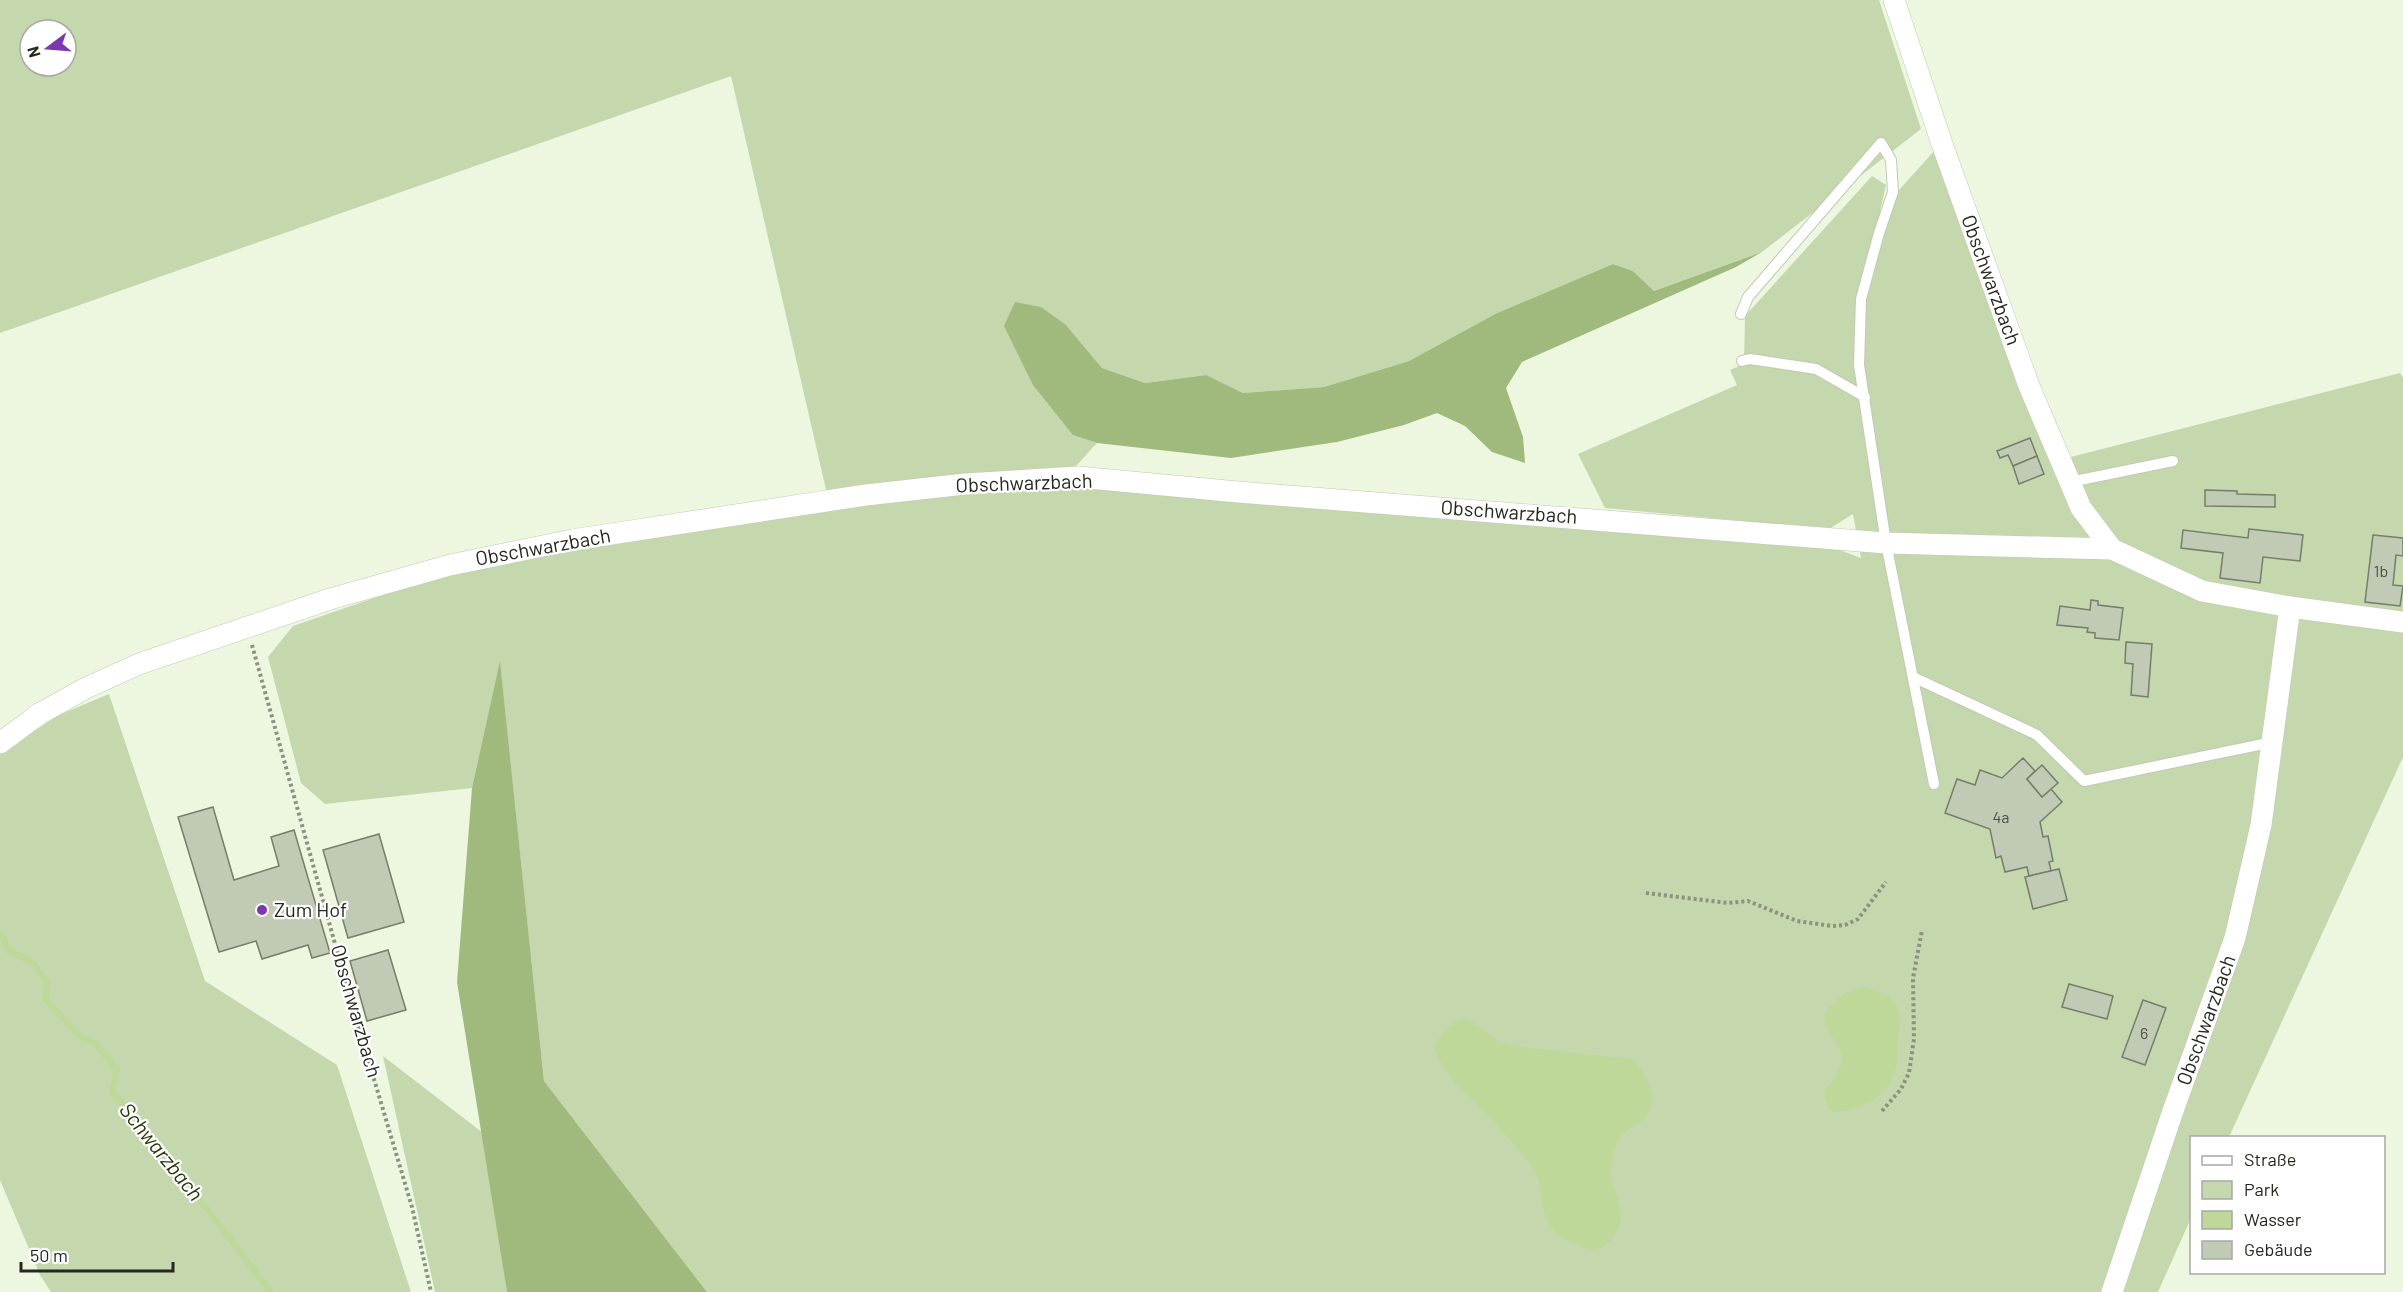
<svg xmlns="http://www.w3.org/2000/svg" width="2403" height="1292" font-family="Barlow,sans-serif">
	<style>
		.green { fill: #c5d7ad; fill-rule: evenodd }
		.forest { fill: #a0b97c }
		.water { fill: #bdd899 }
		.lines { fill: none; stroke-linecap: round; stroke-linejoin: round }
		.stream { stroke: #bdd899; stroke-width: 6 }
		.building { fill: #c0cab4; stroke: #757e69; stroke-width: 1.5 }
		.service-casing { stroke: #c0cab3; stroke-width: 12 }
		.minor-casing { stroke: #c0cab3; stroke-width: 22 }
		.path { stroke: #8a9281; stroke-width: 4; stroke-dasharray: 3 3; stroke-linecap: butt }
		.service { stroke: #fff; stroke-width: 10 }
		.minor { stroke: #fff; stroke-width: 21 }
		.poi-dot { fill: #7b39ad; stroke: #fff; stroke-width: 2 }
		.labels { text-anchor: middle; stroke-width: 4.5; stroke-linejoin: round; paint-order: stroke }
		.number-label { font-size: 16px; fill: #4b5044 }
		.street-label { font-size: 20px; fill: #24281f; stroke: #fff }
		.poi-label { font-size: 20px; fill: #24281f; stroke: #fff; text-anchor: start }
		.water-label { font-size: 21px; font-style: italic; fill: #273708; stroke: #fff }
	</style>
	<rect width="100%" height="100%" fill="#edf7e0"/>
	<g class="green">
		<path d="M0,0H1879L1921,129L1762,252L1654,291L1633,271L1613,264L1495,314L1409,361L1324,387L1243,393L1205,375L1145,383L1102,368L1066,325L1073,435L1097,443L1076,466L827,494L731,76L0,333ZM30,30H66V66H30Z"/>
		<polygon points="1946,138 2067,458 2400,373 2403,378 2403,757 2229,1137 2192,1138 2191,1218 2158,1292 707,1292 544,1081 500,663 472,788 325,804 301,783 268,657 293,626 455,570 864,501 1078,488 1829,546 1861,558 1853,514 1829,529 1605,508 1578,454 1737,385 1730,370 1744,364 1745,316 1872,176 1886,185 1880,211"/>
		<polygon points="109,694 205,981 337,1065 411,1292 51,1292 40,1275 0,1180 0,753 59,715"/>
		<polygon points="383,1056 483,1133 507,1292 435,1292"/>
	</g>
	<g class="forest">
		<polygon points="1762,252 1736,267 1522,362 1506,388 1523,437 1525,463 1492,452 1465,426 1437,413 1404,425 1337,442 1231,458 1097,443 1073,435 1033,385 1004,326 1015,302 1041,307 1066,325 1102,368 1145,383 1206,375 1243,393 1324,387 1409,361 1495,314 1613,264 1633,271 1654,291"/>
		<polygon points="500,661 544,1081 707,1292 507,1292 457,982 472,788"/>
	</g>
	<g class="water">
		<path d="M1861,987C1878,988 1896,997 1900,1015C1901,1023 1898,1035 1897,1043C1897,1052 1898,1063 1895,1071C1886,1098 1860,1112 1833,1112L1828,1108L1824,1091C1866,1048 1819,1041 1825,1012L1844,994Z"/>
		<path d="M1465,1019L1474,1023L1501,1043L1520,1047L1632,1059C1644,1070 1653,1088 1652,1104C1651,1120 1630,1126 1621,1136C1615,1144 1613,1158 1611,1167C1610,1181 1617,1194 1620,1207C1624,1226 1613,1245 1595,1250C1579,1246 1562,1242 1551,1227C1539,1211 1544,1186 1534,1170C1522,1153 1506,1136 1493,1121C1472,1096 1442,1078 1435,1046C1443,1031 1449,1023 1465,1019Z"/>
	</g>
	<g class="lines">
		<polyline class="stream" points="0,935 4,938 6,949 32,962 47,982 45,999 82,1038 95,1043 117,1069 112,1093 132,1112 271,1292"/>
	</g>
	<g class="building">
		<polygon points="2030,438 2037,456 2013,466 2008,455 2000,458 1997,451"/>
		<polygon points="2037,456 2044,474 2019,484 2013,466"/>
		<polygon points="2205,490 2237,491 2237,494 2275,495 2275,507 2205,506"/>
		<polygon points="2249,529 2303,535 2300,561 2263,557 2260,583 2220,578 2223,553 2181,548 2183,530 2248,538"/>
		<polygon points="2373,535 2403,538 2403,556 2396,555 2393,585 2403,586 2400,606 2365,602"/>
		<polygon points="2091,600 2098,601 2098,605 2123,608 2119,640 2095,638 2095,633 2087,632 2088,628 2057,625 2060,606 2090,610"/>
		<polygon points="2126,642 2152,644 2148,697 2131,695 2133,664 2125,663"/>
		<polygon points="2023,758 2035,771 2027,779 2042,797 2051,789 2062,802 2040,822 2043,837 2048,836 2053,861 2049,862 2051,871 2029,876 2027,867 2005,872 2001,856 1996,858 1990,829 1945,813 1957,779 1975,785 1980,770 2002,778"/>
		<polygon points="2042,765 2058,783 2042,797 2027,779"/>
		<polygon points="213,807 234,880 279,866 271,837 294,830 330,953 312,958 308,945 262,959 256,941 219,952 178,817"/>
		<polygon points="379,834 404,922 348,938 323,850"/>
		<polygon points="2059,869 2067,900 2033,909 2025,877"/>
		<polygon points="388,950 406,1010 367,1021 350,961"/>
		<polygon points="2069,984 2113,996 2107,1019 2062,1007"/>
		<polygon points="2143,1000 2166,1008 2145,1065 2122,1057"/>
	</g>
	<g class="lines">
		<g class="service-casing">
			<g id="service">
				<polyline points="1741,314 1748,297 1881,143 1891,160 1893,192 1879,233 1861,299 1859,365 1886,543 1934,784"/>
				<polyline points="1742,361 1750,359 1816,369 1865,397"/>
				<polyline points="2070,482 2173,461"/>
				<polyline points="1913,677 2037,735 2084,781 2273,742"/>
			</g>
		</g>
		<g class="minor-casing">
			<g id="minor">
				<polyline points="1894,0 1942,144 2029,386 2081,508 2112,549"/>
				<polyline points="0,743 39,714 86,688 139,664 330,599 450,565 572,540 866,495 965,484 1078,477 1238,492 1886,543 2112,549 2202,591 2290,607 2403,622"/>
				<polyline points="2112,1292 2174,1108 2235,938 2261,825 2290,607"/>
			</g>
		</g>
		<g class="path">
			<polyline points="252,645 352,1005 412,1207 431,1292"/>
			<polyline points="1646,893 1728,903 1748,901 1797,921 1832,926 1845,925 1858,919 1886,882"/>
			<polyline points="1882,1111 1901,1089 1909,1073 1914,1039 1913,978 1922,930"/>
		</g>
		<use href="#service" class="service"/>
		<use href="#minor" class="minor"/>
	</g>
	<circle class="poi-dot" cx="262" cy="910" r="6"/>
	<g class="labels">
		<g class="number-label">
			<text x="2381" y="577">1b</text>
			<text x="2001" y="823">4a</text>
			<text x="2144" y="1039">6</text>
		</g>
		<g class="street-label">
			<text transform="translate(1991 280) rotate(70)" y="7">Obschwarzbach</text>
			<text transform="translate(1024 483) rotate(-2)" y="7">Obschwarzbach</text>
			<text transform="translate(1509 512) rotate(4)" y="7">Obschwarzbach</text>
			<text transform="translate(543 547) rotate(-10)" y="7">Obschwarzbach</text>
			<text transform="translate(356 1011) rotate(74)" y="7">Obschwarzbach</text>
			<text transform="translate(2206 1020) rotate(-70)" y="7">Obschwarzbach</text>
		</g>
		<g class="poi-label">
			<text x="274" y="917">Zum Hof</text>
		</g>
		<g class="water-label">
			<text transform="translate(161 1152) rotate(51)" y="7">Schwarzbach</text>
		</g>
	</g>
	<rect x="2190" y="1136" width="195" height="138" fill="#ffffff" stroke="#a7a9a5" stroke-width="1.5"/>
	<rect x="2202" y="1156" width="30" height="9" fill="#ffffff" stroke="#a7a9a5" stroke-width="1.5"/>
	<text x="2244" y="1166" font-size="18" fill="#24281f">Straße</text>
	<rect x="2202" y="1181" width="30" height="18" fill="#c5d7ad" stroke="#a7a9a5" stroke-width="1.5"/>
	<text x="2244" y="1196" font-size="18" fill="#24281f">Park</text>
	<rect x="2202" y="1211" width="30" height="18" fill="#bdd899" stroke="#a7a9a5" stroke-width="1.5"/>
	<text x="2244" y="1226" font-size="18" fill="#24281f">Wasser</text>
	<rect x="2202" y="1241" width="30" height="18" fill="#c0cab4" stroke="#a7a9a5" stroke-width="1.5"/>
	<text x="2244" y="1256" font-size="18" fill="#24281f">Gebäude</text>
	<g transform="translate(48 48) rotate(254)"><circle r="28" fill="#ffffff" stroke="#a7a9a5" stroke-width="1.5"/>
	<path d="M0-4.5L10 22L0 15L-10 22Z" fill="#7b39ad"/>
	<text y="-9" font-size="16" font-weight="bold" text-anchor="middle" fill="#24281f">N</text>
	</g>
	<path d="M21 1262v9h152v-9" fill="none" stroke="#24281f" stroke-width="3"/>
	<text x="30" y="1262" font-size="18" fill="#24281f" stroke="#ffffff" stroke-width="4.5" paint-order="stroke">50 m</text>
</svg>
